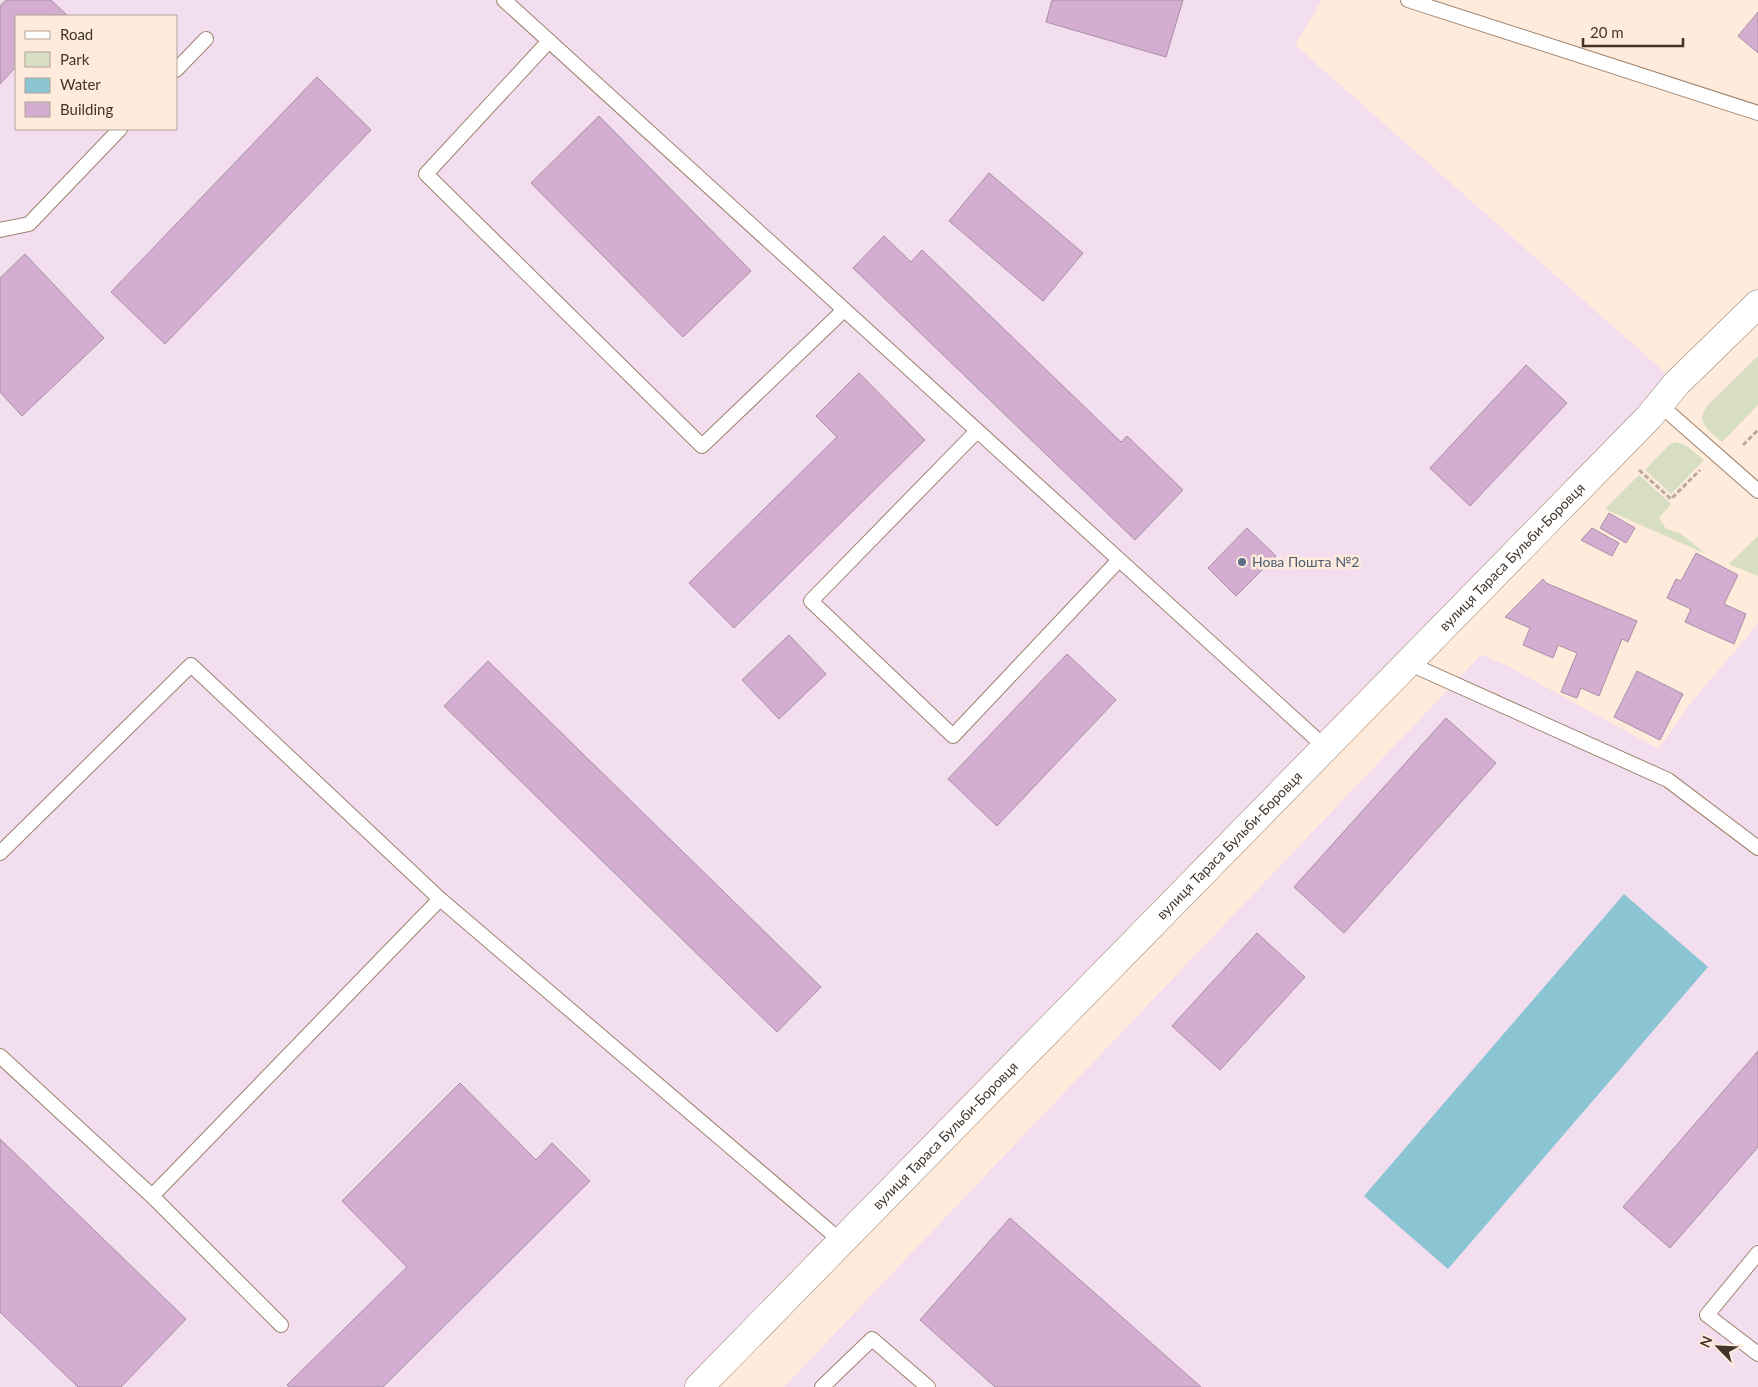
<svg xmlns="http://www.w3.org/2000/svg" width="1758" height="1387" font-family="Lato,sans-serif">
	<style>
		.industrial { fill: #f2deee; fill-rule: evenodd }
		.green { fill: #d7dec1 }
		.water { fill: #8bc4d2 }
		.building { fill: #d3aed0; stroke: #a98ea6 }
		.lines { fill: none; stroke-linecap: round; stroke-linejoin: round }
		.lane-casing { stroke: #9e826b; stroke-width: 16 }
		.secondary-casing { stroke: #9e826b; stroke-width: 29 }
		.path { stroke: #b9a99b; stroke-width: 3; stroke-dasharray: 5 2.5; stroke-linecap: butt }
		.lane { stroke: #fff; stroke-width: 14 }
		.secondary { stroke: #fff; stroke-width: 28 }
		.service-dot { fill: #5c6f8a; stroke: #feebdc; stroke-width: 2 }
		.labels { text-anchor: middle; stroke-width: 5; stroke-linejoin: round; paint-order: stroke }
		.street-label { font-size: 14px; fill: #41352b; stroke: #feebdc }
		.service-label { font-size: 14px; fill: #4e5e75; stroke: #feebdc; text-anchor: start }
	</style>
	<rect width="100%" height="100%" fill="#feebdc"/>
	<g class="industrial">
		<path d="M0,0H1322L1295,45L1677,383L699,1387H0ZM16,16H176V129H16Z"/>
		<polygon points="1758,624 1758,1387 784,1387 1481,655 1504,664 1658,749 1694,699"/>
	</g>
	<g class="green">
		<path d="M1758,356V405L1722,442C1715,436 1703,427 1702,418C1702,414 1705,410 1707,406Z"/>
		<polygon points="1675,442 1685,445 1704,460 1671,494 1645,470 1670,444"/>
		<polygon points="1639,475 1671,504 1659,518 1666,529 1680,533 1706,554 1605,509"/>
		<polygon points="1758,536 1758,576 1729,564"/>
	</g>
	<polygon class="water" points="1624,894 1708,967 1448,1269 1364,1196"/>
	<g class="building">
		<polygon points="6,0 51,0 67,15 16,16 16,67 0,84 0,6"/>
		<polygon points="1052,0 1183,0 1166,57 1046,22"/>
		<polygon points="1758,12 1758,53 1738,36"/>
		<polygon points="317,77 371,130 165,344 111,292"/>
		<polygon points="599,116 751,271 683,337 531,183"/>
		<polygon points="989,173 1083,253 1043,301 949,221"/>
		<polygon points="884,236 911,262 922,250 1121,442 1127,436 1183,490 1135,540 853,268"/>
		<polygon points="25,254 104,338 22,416 0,392 0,278"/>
		<polygon points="1526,365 1567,403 1470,506 1430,468"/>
		<polygon points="859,373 925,440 734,628 689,583 837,437 816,416"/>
		<polygon points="1609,513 1635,528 1626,543 1600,528"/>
		<polygon points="1247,528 1276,556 1236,596 1208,568"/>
		<polygon points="1592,528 1619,543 1612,556 1581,540"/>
		<polygon points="1696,553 1738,575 1724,604 1746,614 1734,644 1685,622 1691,609 1667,598 1676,579 1681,581"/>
		<polygon points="1543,579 1546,583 1637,621 1628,642 1622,639 1599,696 1581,688 1577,698 1561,692 1577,653 1558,645 1553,658 1523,645 1530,628 1505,617"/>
		<polygon points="789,635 826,674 779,719 742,680"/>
		<polygon points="1067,654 1116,700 997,826 948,779"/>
		<polygon points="488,661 821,987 777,1032 444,706"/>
		<polygon points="1637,671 1683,694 1660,740 1614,717"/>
		<polygon points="1446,718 1496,763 1344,933 1294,887"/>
		<polygon points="1257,933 1305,977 1220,1070 1172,1026"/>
		<polygon points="1758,1051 1758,1147 1670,1248 1623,1207"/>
		<polygon points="460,1083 536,1160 552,1143 590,1181 383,1387 289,1387 287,1385 407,1267 342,1201"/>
		<polygon points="0,1139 186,1319 121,1387 78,1387 0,1312"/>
		<polygon points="1010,1218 1201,1387 995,1387 920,1320"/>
	</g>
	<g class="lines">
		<g class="lane-casing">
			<g id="lane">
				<polyline points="504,0 1325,747"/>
				<polyline points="1408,0 1758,113"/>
				<polyline points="549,41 426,174 702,446 844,310"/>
				<polyline points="176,70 206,39"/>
				<polyline points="0,230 29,224 120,129"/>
				<polyline points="1659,404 1758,491"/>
				<polyline points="977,431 811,601 953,736 1119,560"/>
				<polyline points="1408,663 1668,780 1758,848"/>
				<polyline points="0,853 191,665 440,899"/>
				<polyline points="0,1056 152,1196 281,1325"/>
				<polyline points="152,1196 440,899 841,1241"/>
				<polyline points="1758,1253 1707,1315 1758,1354"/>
				<polyline points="822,1387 872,1339 928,1387"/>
			</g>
		</g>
		<g class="secondary-casing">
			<g id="secondary">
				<path id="s1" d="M699,1387L1649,417L1677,383L1758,304"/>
			</g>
		</g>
		<g class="path">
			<polyline points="1743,445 1758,430"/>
			<polyline points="1639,470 1671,499 1700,470"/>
		</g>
		<use href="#lane" class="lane"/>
		<use href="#secondary" class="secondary"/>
	</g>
	<circle class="service-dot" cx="1242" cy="562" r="5"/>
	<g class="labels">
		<g class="street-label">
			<text dy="5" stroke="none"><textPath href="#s1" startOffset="1162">вулиця Тараса Бульби-Боровця</textPath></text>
			<text dy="5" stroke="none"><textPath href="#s1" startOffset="758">вулиця Тараса Бульби-Боровця</textPath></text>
			<text dy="5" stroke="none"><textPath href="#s1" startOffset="352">вулиця Тараса Бульби-Боровця</textPath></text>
		</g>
		<g class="service-label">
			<text x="1252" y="567">Нова Пошта №2</text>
		</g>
	</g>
	<rect x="15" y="15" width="162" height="115" fill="#feebdc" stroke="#b2a295"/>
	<rect x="25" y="31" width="25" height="8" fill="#ffffff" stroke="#b2a295"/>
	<text x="60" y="40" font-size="15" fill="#41352b">Road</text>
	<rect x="25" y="52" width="25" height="15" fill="#d7dec1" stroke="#b2a295"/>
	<text x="60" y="65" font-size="15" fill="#41352b">Park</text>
	<rect x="25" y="78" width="25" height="15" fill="#8bc4d2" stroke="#b2a295"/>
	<text x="60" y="90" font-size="15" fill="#41352b">Water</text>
	<rect x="25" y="102" width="25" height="15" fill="#d3aed0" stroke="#b2a295"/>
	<text x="60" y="115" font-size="15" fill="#41352b">Building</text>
	<g transform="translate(1718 1347) rotate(294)" stroke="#feebdc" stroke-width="4" paint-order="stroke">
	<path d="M0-4L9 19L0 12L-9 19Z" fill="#41352b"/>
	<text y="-8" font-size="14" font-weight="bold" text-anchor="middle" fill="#41352b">N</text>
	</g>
	<path d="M1583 38v8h100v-8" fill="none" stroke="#41352b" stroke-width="2.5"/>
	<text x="1590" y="38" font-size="15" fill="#41352b" stroke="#feebdc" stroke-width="4" paint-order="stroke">20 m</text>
</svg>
